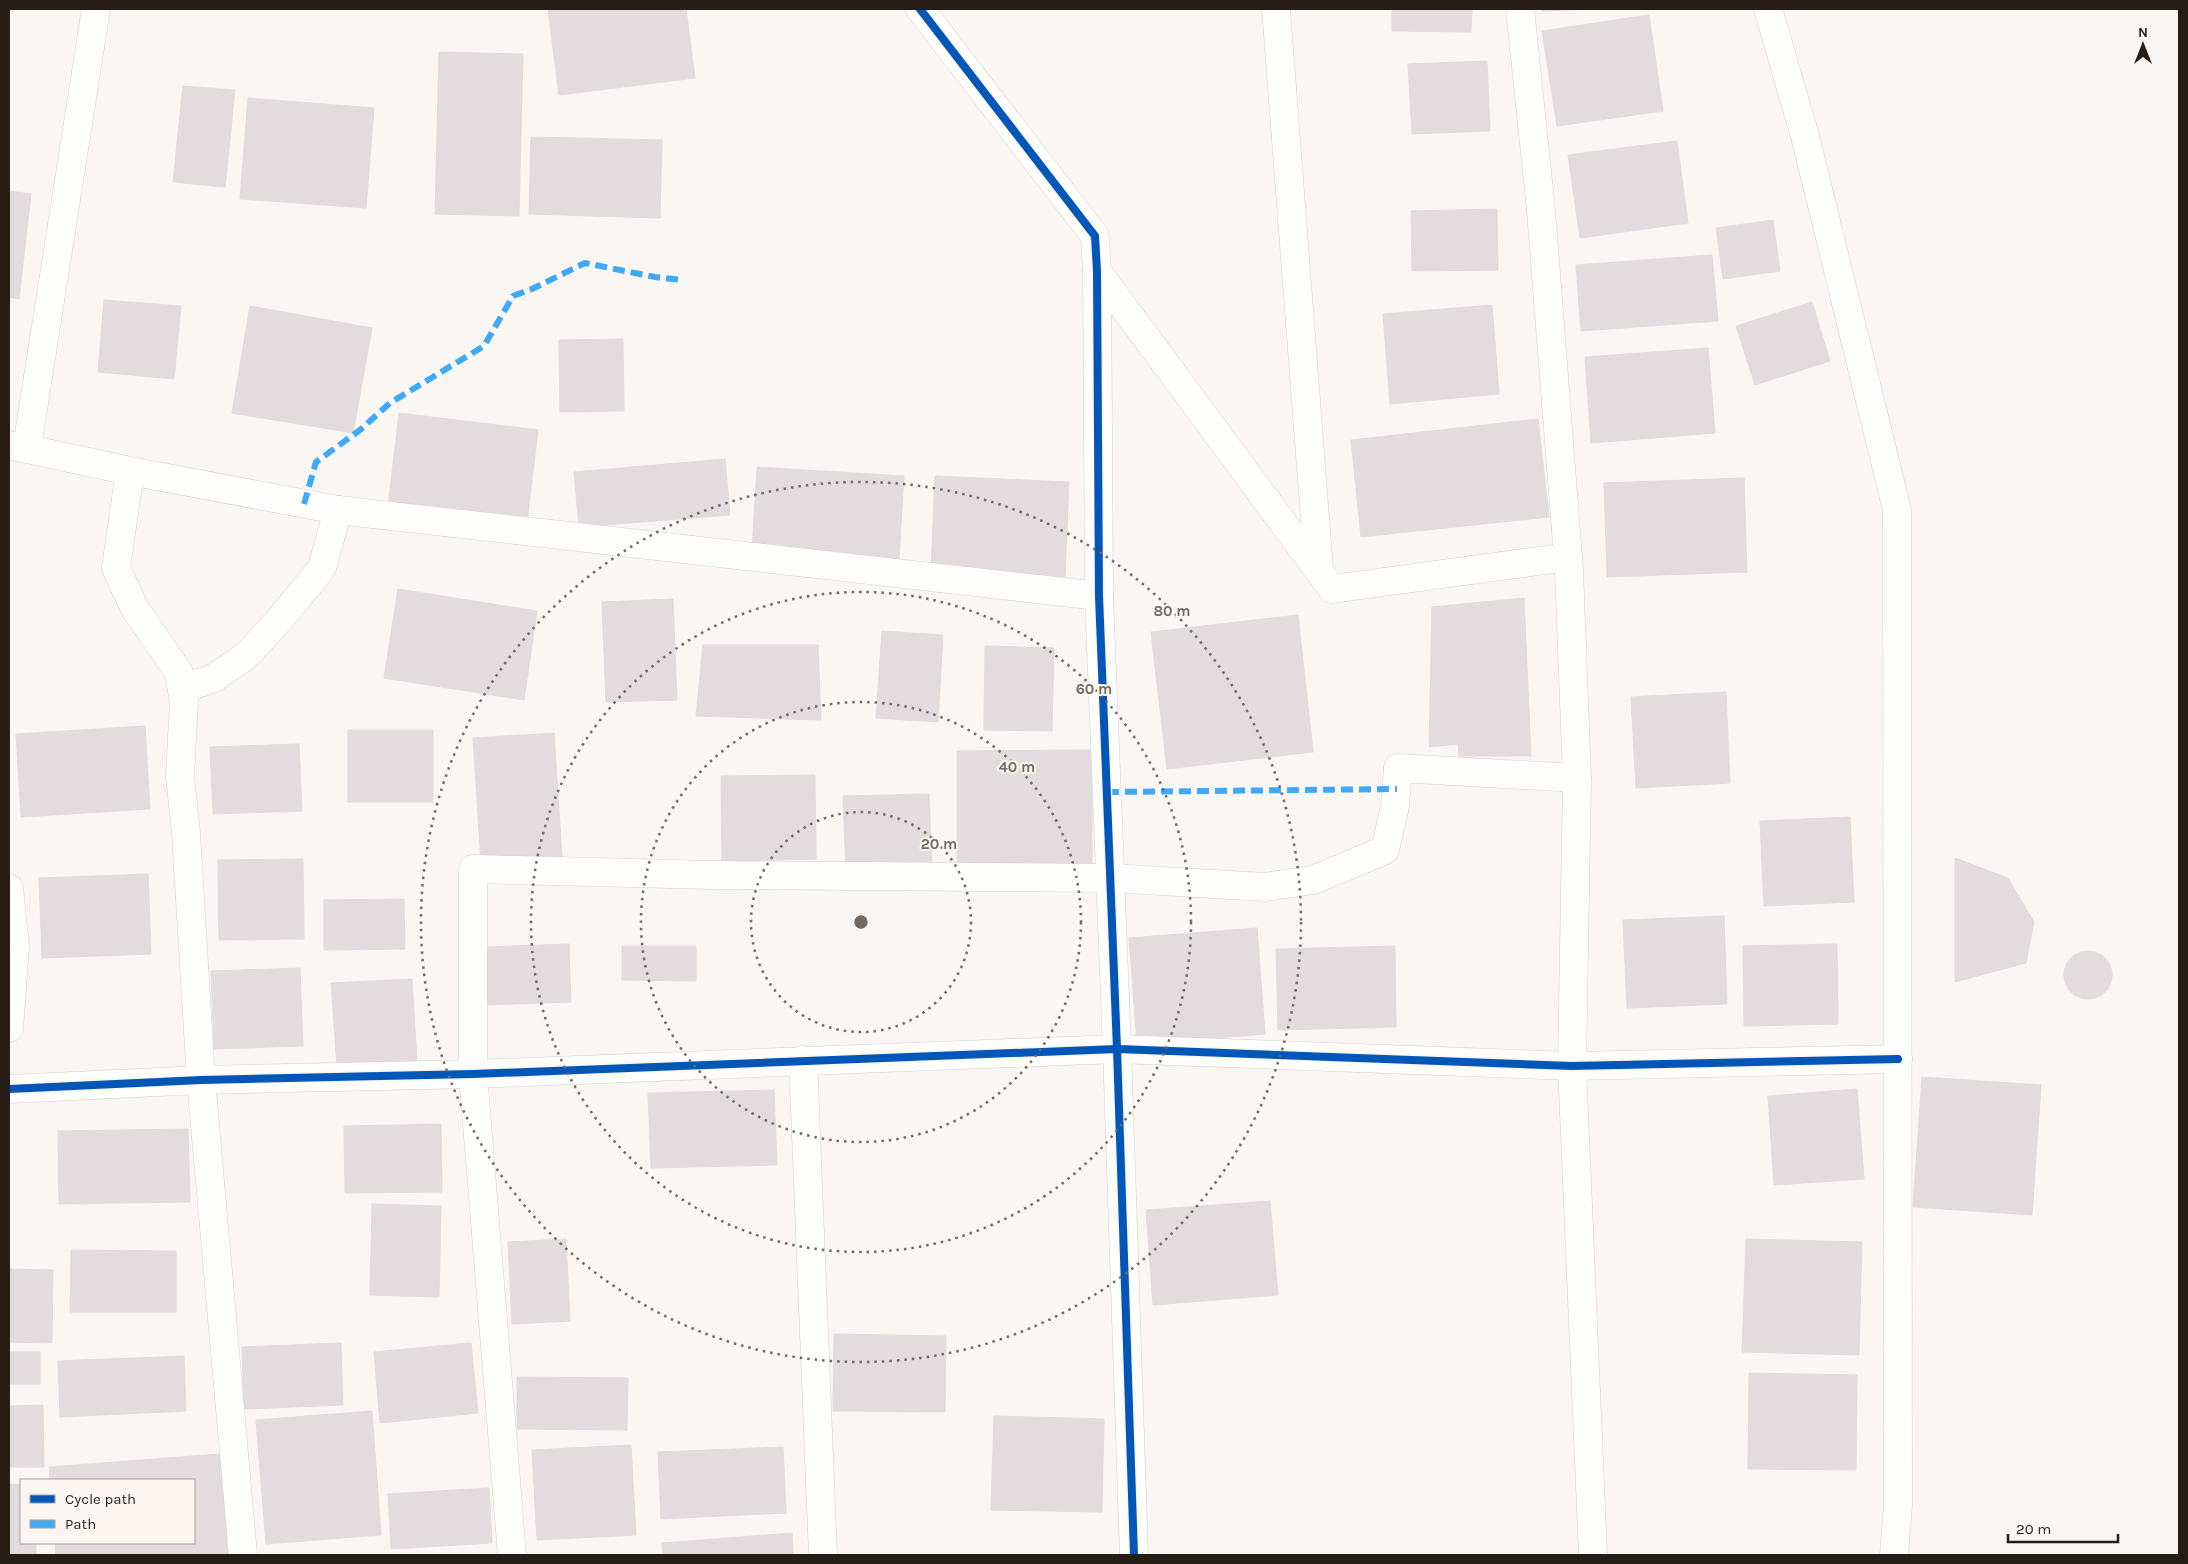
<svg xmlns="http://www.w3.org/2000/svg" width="2188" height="1564" font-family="Karla,sans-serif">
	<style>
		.building { fill: #e3dcde; stroke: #e2dbde }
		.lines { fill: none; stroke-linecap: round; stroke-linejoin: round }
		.minor-casing { stroke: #d4ceca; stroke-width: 29 }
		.minor { stroke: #fefefd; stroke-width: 28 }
		.quiet { stroke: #3fa9f5; stroke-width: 6; stroke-dasharray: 12 6; stroke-linecap: butt }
		.cycleway-casing { stroke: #fbf6f2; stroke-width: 11 }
		.cycleway { stroke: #0057b8; stroke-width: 8 }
		.ring { fill: none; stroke: #706964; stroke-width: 2.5; stroke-dasharray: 2.5 5 }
		.centre { fill: #706964; stroke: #fbf6f2; stroke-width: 2.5 }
		.ring-label { font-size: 15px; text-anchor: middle; font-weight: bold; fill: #706964; stroke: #fbf6f2; stroke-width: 4; stroke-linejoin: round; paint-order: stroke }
	</style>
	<rect width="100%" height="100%" fill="#f9f6f4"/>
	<g class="building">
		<polygon points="548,9 686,9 695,78 559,95"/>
		<polygon points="1392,9 1472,9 1471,32 1392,31"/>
		<polygon points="1541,9 1594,9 1542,11"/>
		<polygon points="1649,15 1663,111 1557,126 1542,31"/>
		<polygon points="439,52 523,54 519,216 435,214"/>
		<polygon points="1487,61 1490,131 1412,134 1408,64"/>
		<polygon points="183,86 235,90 225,187 173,182"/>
		<polygon points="248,98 374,108 366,208 240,199"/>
		<polygon points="531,137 662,140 660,218 529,214"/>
		<polygon points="1677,141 1688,223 1580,238 1568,155"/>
		<polygon points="9,191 31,194 19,299 9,297"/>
		<polygon points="1497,209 1498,270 1412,271 1411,211"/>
		<polygon points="1773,220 1780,271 1723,279 1716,228"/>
		<polygon points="1712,255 1718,321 1581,331 1576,265"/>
		<polygon points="104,300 181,306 174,379 98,372"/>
		<polygon points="1812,302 1830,361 1755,385 1736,326"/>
		<polygon points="1492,305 1499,394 1390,404 1383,314"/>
		<polygon points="250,306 372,328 353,433 232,413"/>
		<polygon points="623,339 624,411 560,412 559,340"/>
		<polygon points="1708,348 1715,433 1591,443 1585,357"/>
		<polygon points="399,413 538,430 526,531 387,515"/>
		<polygon points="1538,419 1549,517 1361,537 1351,440"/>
		<polygon points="725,459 730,515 579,527 574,472"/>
		<polygon points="757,467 904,476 899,559 752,551"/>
		<polygon points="935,476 1069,482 1065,577 931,571"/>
		<polygon points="1744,478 1747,572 1607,577 1604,483"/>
		<polygon points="398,589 537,611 524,700 384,678"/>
		<polygon points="1524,598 1531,756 1459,756 1458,744 1429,747 1432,607"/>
		<polygon points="673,599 677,700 606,702 602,602"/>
		<polygon points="1298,615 1313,752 1167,769 1151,632"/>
		<polygon points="882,631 943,635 938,722 876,718"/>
		<polygon points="703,645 818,645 821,720 696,716"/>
		<polygon points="985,646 1054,648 1052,731 984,730"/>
		<polygon points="1726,692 1730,783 1636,788 1631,697"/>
		<polygon points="145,726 150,809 21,817 16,734"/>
		<rect x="348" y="730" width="85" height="72"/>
		<polygon points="554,733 563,872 482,878 473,738"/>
		<polygon points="299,744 302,811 213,814 210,747"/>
		<polygon points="1092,750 1092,863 957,863 957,751"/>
		<polygon points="815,775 816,859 722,861 721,776"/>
		<polygon points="929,794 932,870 846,872 843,796"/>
		<polygon points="1850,817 1854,902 1764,906 1760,821"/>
		<polygon points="1955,858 2008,878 2034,922 2026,963 1955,982"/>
		<polygon points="303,859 304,939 219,940 218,860"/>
		<polygon points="148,874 151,954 42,958 39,878"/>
		<polygon points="404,899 405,949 324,950 324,900"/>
		<polygon points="1724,916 1727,1004 1627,1008 1623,920"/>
		<polygon points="1257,928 1265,1034 1137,1044 1129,938"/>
		<polygon points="569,944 571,1002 487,1005 485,947"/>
		<polygon points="1837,944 1838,1024 1744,1026 1743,946"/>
		<polygon points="622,946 696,946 696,981 622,980"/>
		<polygon points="1395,946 1396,1027 1278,1030 1276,949"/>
		<circle cx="2088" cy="975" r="24"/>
		<polygon points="300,968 303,1046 214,1049 211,971"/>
		<polygon points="412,979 417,1062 337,1066 331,983"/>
		<polygon points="1922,1077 2041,1085 2032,1215 1913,1207"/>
		<polygon points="1857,1089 1864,1179 1774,1185 1768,1096"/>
		<polygon points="774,1090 777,1165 651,1168 648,1093"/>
		<polygon points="441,1124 442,1192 345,1193 344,1126"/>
		<polygon points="188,1129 190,1202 59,1204 58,1131"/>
		<polygon points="1270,1201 1278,1295 1153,1305 1146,1210"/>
		<polygon points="372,1204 441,1206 439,1297 370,1295"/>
		<polygon points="566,1239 570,1321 512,1324 508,1242"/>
		<polygon points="1746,1239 1862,1242 1859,1355 1742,1352"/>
		<polygon points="71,1250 176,1251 176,1312 70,1312"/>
		<polygon points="9,1269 53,1270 52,1343 9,1342"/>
		<polygon points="834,1334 946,1336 945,1412 833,1411"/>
		<polygon points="341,1343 343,1405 244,1409 242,1347"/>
		<polygon points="471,1343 478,1413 380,1423 374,1352"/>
		<rect x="9" y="1352" width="31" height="32"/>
		<polygon points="184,1356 186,1411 60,1417 58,1361"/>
		<polygon points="1749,1373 1857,1375 1856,1470 1748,1469"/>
		<polygon points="517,1377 628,1378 627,1430 517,1429"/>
		<polygon points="43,1405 44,1467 9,1467 9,1406"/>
		<polygon points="372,1411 381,1535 266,1544 256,1420"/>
		<polygon points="994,1416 1104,1419 1102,1512 991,1510"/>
		<polygon points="631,1445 636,1535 537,1540 532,1450"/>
		<polygon points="783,1447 786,1513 661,1519 658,1452"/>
		<polygon points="220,1454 228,1555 56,1555 55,1543 194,1543 194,1480 50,1480 49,1467"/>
		<polygon points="9,1484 21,1485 21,1543 36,1543 36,1555 9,1555"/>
		<polygon points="489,1488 492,1543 391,1549 388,1494"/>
		<polygon points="792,1533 793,1555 663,1555 662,1543"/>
	</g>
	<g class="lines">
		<g class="minor-casing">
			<g id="minor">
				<polyline points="920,9 1095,236 1097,271 1099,596 1117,1049 1134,1555"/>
				<polyline points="1276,9 1319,571"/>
				<polyline points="1520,9 1541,210 1569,570 1577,778 1572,1066 1593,1555"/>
				<polyline points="1768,9 1805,136 1897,510 1898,1505 1894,1555"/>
				<polyline points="1097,271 1332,589 1568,557"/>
				<polyline points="9,445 130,471 338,510 1099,596"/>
				<polyline points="27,447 96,9"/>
				<polyline points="130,471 116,568 134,607 179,673 184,701 180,776 186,833 201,1080 243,1555"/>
				<polyline points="182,689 214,678 247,655 281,618 322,568 338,510"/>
				<polyline points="9,888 15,947 9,1028"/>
				<polyline points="803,1060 823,1555"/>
				<polyline points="9,1089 201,1080 473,1074 1117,1049 1572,1066 1898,1059"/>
				<polyline points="512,1555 473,1074 473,869 714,875 1110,878 1265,887 1313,880 1385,850 1395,806 1398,768 1577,778"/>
			</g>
		</g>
		<use href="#minor" class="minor"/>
		<g class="quiet">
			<polyline points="304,504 316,462 360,430 390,403 484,346 513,296 532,289 585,263 655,277 682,280"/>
			<polyline points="1107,792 1397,789"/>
		</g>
		<g class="cycleway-casing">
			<g id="cycleway">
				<polyline points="920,9 1095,236 1097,271 1099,596 1117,1049 1134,1555"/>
				<polyline points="9,1089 201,1080 473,1074 1117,1049 1572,1066 1898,1059"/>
			</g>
		</g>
		<use href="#cycleway" class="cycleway"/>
	</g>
	<g class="ring">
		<circle cx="861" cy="922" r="110"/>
		<circle cx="861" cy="922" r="220"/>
		<circle cx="861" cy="922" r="330"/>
		<circle cx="861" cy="922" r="440"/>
	</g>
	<circle cx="861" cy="922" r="8" class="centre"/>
	<g class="ring-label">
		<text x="1172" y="616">80 m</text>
		<text x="1094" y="694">60 m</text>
		<text x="1017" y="772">40 m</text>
		<text x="939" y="849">20 m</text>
	</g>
	<rect width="2188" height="1564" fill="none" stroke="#271d17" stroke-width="20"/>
	<rect x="20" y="1479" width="175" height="65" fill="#fbf6f2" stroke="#a69f9a"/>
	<rect x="30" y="1495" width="25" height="8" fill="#0057b8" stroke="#a69f9a"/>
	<text x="65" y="1504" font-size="15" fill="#271d17">Cycle path</text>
	<rect x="30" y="1520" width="25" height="8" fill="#3fa9f5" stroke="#a69f9a"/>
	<text x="65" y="1529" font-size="15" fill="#271d17">Path</text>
	<g transform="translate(2143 45)" stroke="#fbf6f2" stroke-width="4" paint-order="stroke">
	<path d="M0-4L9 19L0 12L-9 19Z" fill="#271d17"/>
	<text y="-8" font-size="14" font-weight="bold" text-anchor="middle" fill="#271d17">N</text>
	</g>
	<path d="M2008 1534v8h110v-8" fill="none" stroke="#271d17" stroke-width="2.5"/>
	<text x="2016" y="1534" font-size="15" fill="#271d17" stroke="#fbf6f2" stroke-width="4" paint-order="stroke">20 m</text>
</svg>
